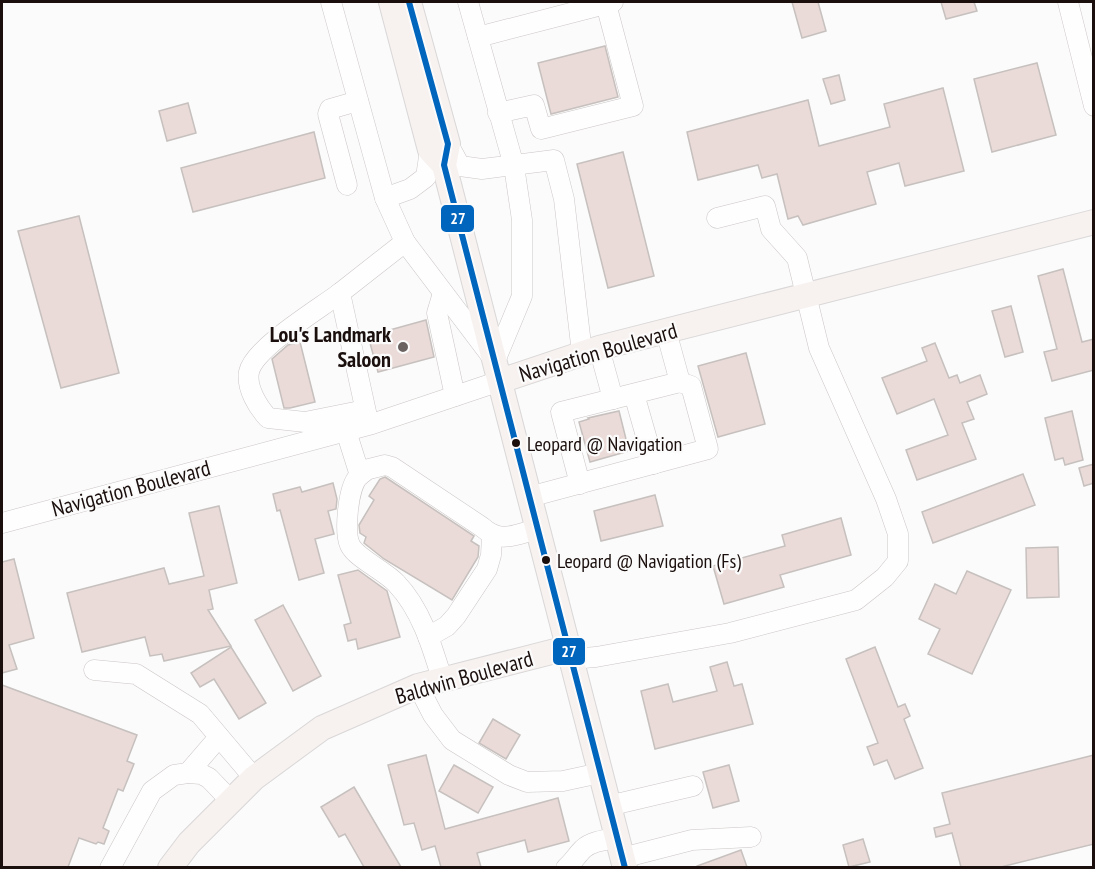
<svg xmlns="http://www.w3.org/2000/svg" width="1095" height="869" font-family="'PT Sans Narrow',sans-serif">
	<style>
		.building { fill: #eadbd8; stroke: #c6c0be; stroke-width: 1.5 }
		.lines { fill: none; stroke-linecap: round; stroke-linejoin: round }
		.minor-casing { stroke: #ccc6c5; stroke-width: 21 }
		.major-casing { stroke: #d9d7d7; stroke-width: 26 }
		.minor { stroke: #fefefe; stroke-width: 20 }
		.major { stroke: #f7f1ef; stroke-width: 24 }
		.bus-1-casing { stroke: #fbfbfb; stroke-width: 10 }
		.bus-1 { stroke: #0065bd; stroke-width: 6 }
		.poi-dot { fill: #696260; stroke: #fbfbfb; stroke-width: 2 }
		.bus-dot { fill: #1a0f0d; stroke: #fbfbfb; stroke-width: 2 }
		.labels { text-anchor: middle; stroke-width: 4.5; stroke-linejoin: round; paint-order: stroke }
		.bus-label { font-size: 20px; fill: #1a0f0d; stroke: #fbfbfb; text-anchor: start }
		.poi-label { font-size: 22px; font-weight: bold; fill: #1a0f0d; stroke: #fbfbfb; text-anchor: end }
		.street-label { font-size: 22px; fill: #1a0f0d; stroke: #fbfbfb }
		.line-badge { stroke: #fbfbfb; stroke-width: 2 }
		.badge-label { font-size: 16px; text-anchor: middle; font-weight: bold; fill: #fff }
	</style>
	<rect width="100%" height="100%" fill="#fbfbfb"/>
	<g class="building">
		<polygon points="792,2 818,2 826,31 802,38"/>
		<polygon points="941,2 974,2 977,11 946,19"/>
		<polygon points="605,46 618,97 551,114 538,63"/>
		<polygon points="1037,63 1056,135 992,152 974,79"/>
		<polygon points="839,75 845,100 831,104 823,79"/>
		<polygon points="943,88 964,171 905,186 899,163 867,172 876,204 803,225 798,216 788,219 777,174 762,178 758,165 698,180 687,132 808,100 819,146 890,127 884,104"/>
		<polygon points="188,103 196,133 167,141 159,111"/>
		<polygon points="314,132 325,178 193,212 181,168"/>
		<polygon points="623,152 654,276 608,288 577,164"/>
		<polygon points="79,216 119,373 61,388 18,231"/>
		<polygon points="1063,269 1082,342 1094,339 1094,370 1052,381 1044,352 1057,349 1038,276"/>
		<polygon points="1011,306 1023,352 1005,357 992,311"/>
		<polygon points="426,320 434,357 378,372 368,336"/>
		<polygon points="300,342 315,402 290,408 284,408 272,359 288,345"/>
		<polygon points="935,343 949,378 957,375 960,383 980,375 987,394 967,402 974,419 962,423 976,459 917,480 906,450 948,435 934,399 897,414 882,378 927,361 922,348"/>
		<polygon points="746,353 765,424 718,437 698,366"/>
		<polygon points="619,411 629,451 590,462 579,422 589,419 588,418"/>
		<polygon points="1072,411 1083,460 1065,465 1063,458 1055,460 1045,418"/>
		<polygon points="1094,464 1094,483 1084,486 1079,468"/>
		<polygon points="1023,474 1035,505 933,543 922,512"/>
		<polygon points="385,477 474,536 471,541 479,546 478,557 452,600 384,559 364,543 366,537 360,533 359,525 374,500 369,496 380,479"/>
		<polygon points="333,483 337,499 336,509 328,511 334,534 315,539 324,573 299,580 280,510 277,511 273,494 300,487 302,492"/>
		<polygon points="655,495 663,526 601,541 594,511"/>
		<polygon points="219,506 237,583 209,590 213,609 208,610 231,646 164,661 162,654 150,656 145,637 82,652 67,593 164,568 169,584 204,576 189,513"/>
		<polygon points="841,518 851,555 780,575 784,587 724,604 713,566 785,546 782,535"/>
		<polygon points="1058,547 1059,597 1027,598 1026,548"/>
		<polygon points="14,559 34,638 9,645 17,669 2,673 2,562"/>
		<polygon points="358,570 387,591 400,637 358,649 356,639 348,641 344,625 351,623 338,575"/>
		<polygon points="967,571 1011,590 972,674 928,654 940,629 919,619 935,584 956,594"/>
		<polygon points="283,605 321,676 293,691 255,620"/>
		<polygon points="231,647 266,703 239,719 214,679 200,687 191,673"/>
		<polygon points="875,647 898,707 905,704 910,716 904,719 923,768 895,779 887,760 874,765 867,747 878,743 846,659"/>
		<polygon points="727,662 734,686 742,684 753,724 655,749 641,691 668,684 673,702 717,691 710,667"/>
		<polygon points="2,685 137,735 127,761 134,764 123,791 118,789 103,828 109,831 104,844 98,842 96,844 79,838 68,867 2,867"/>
		<polygon points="493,719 520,735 506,759 479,743"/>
		<polygon points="426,755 445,829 558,798 569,841 528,852 525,840 477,853 481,867 441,867 435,846 422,850 414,823 404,825 388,765"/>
		<polygon points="1094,755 1094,844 1001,867 961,867 952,833 936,837 934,828 950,824 942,793"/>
		<polygon points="454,765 493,787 478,813 439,791"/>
		<polygon points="729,765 739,801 713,808 703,772"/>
		<polygon points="354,787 401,867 364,867 345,834 339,837 321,807"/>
		<polygon points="863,839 870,862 849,867 843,845"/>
		<polygon points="741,850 747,867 697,867 697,866"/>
	</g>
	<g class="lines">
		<g class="minor-casing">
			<g id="minor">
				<polyline points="331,2 385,198 405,242 492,357"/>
				<polyline points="468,2 514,166 522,220 522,296 495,361"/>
				<polyline points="1068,2 1094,106"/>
				<polyline points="478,37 613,2"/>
				<polyline points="498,113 534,105 541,129 633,106 606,4"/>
				<polyline points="448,144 460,166 482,169 554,160 564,199 582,353"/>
				<polyline points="347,185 328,114 330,109 358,101"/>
				<polyline points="385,198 410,189 426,177 430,150"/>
				<path d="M340,293C319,309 254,348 249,372C246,388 258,407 268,418L305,422L365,410"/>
				<polyline points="443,293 437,313 455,396"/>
				<polyline points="599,348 613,399"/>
				<polyline points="634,394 654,464"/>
				<polyline points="368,421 340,293 405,242"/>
				<path d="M346,431L358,469L361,471L385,465L392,467L482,527C501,544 514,535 537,529"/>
				<path d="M365,471C363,473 360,475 358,477C348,488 344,532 350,545C356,558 385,571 396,583C421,609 432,646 442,679"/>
				<polyline points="580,484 561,412 680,382"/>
				<polyline points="529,497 708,449 691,386 680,382 666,331"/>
				<polyline points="2,523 372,424 500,381"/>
				<polyline points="428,637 447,626 456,616 487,569 491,555 492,536"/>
				<polyline points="570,659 596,657 730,633 856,600 885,577 898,561 898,534 886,499 819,348 797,258 771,229 765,206 717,218"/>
				<polyline points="94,670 136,674 200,714 254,778"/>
				<polyline points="418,686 433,715 452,740 509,775 527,782 563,781 600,773"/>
				<polyline points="188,773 219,737"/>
				<polyline points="608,806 693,786"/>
				<polyline points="622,858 692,840 751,837"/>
				<polyline points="110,868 152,791 174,775 188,773 201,774 209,778 231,801"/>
				<path d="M566,868C573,862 577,855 583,849C592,841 605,840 617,838"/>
			</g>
		</g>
		<g class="major-casing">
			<g id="major">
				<polyline points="391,2 430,150 444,165"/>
				<polyline points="409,2 448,144 444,165 625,868"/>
				<polyline points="500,381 599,348 1094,222"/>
				<polyline points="170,868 189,843 254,778 322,728 418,686 567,648"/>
			</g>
		</g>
		<use href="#minor" class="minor"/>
		<use href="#major" class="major"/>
		<g class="bus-1-casing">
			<polyline id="bus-1" points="409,2 448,144 444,165 625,868"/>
		</g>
		<use href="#bus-1" class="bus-1"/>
	</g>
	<circle class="poi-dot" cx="403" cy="347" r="6"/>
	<g class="bus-dot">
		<circle cx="516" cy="443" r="5"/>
		<circle cx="546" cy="560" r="5"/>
	</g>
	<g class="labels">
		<g class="bus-label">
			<text x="527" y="451">Leopard @ Navigation</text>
			<text x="557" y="568">Leopard @ Navigation (Fs)</text>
		</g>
		<g class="poi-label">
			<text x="391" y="342">Lou's Landmark<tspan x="391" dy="25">Saloon</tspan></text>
		</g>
		<g class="street-label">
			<text transform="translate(598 352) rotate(-16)" y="8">Navigation Boulevard</text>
			<text transform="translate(131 488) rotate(-15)" y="8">Navigation Boulevard</text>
			<text transform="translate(464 677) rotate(-16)" y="8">Baldwin Boulevard</text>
		</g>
	</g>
	<g class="line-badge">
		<rect x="440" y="204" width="35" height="29" rx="6" fill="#0065bd"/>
		<rect x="552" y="637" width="34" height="29" rx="6" fill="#0065bd"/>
	</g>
	<g class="badge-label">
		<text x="458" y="224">27</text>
		<text x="569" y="657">27</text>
	</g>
	<rect width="1095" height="869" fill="none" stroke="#1a0f0d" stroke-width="6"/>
</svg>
